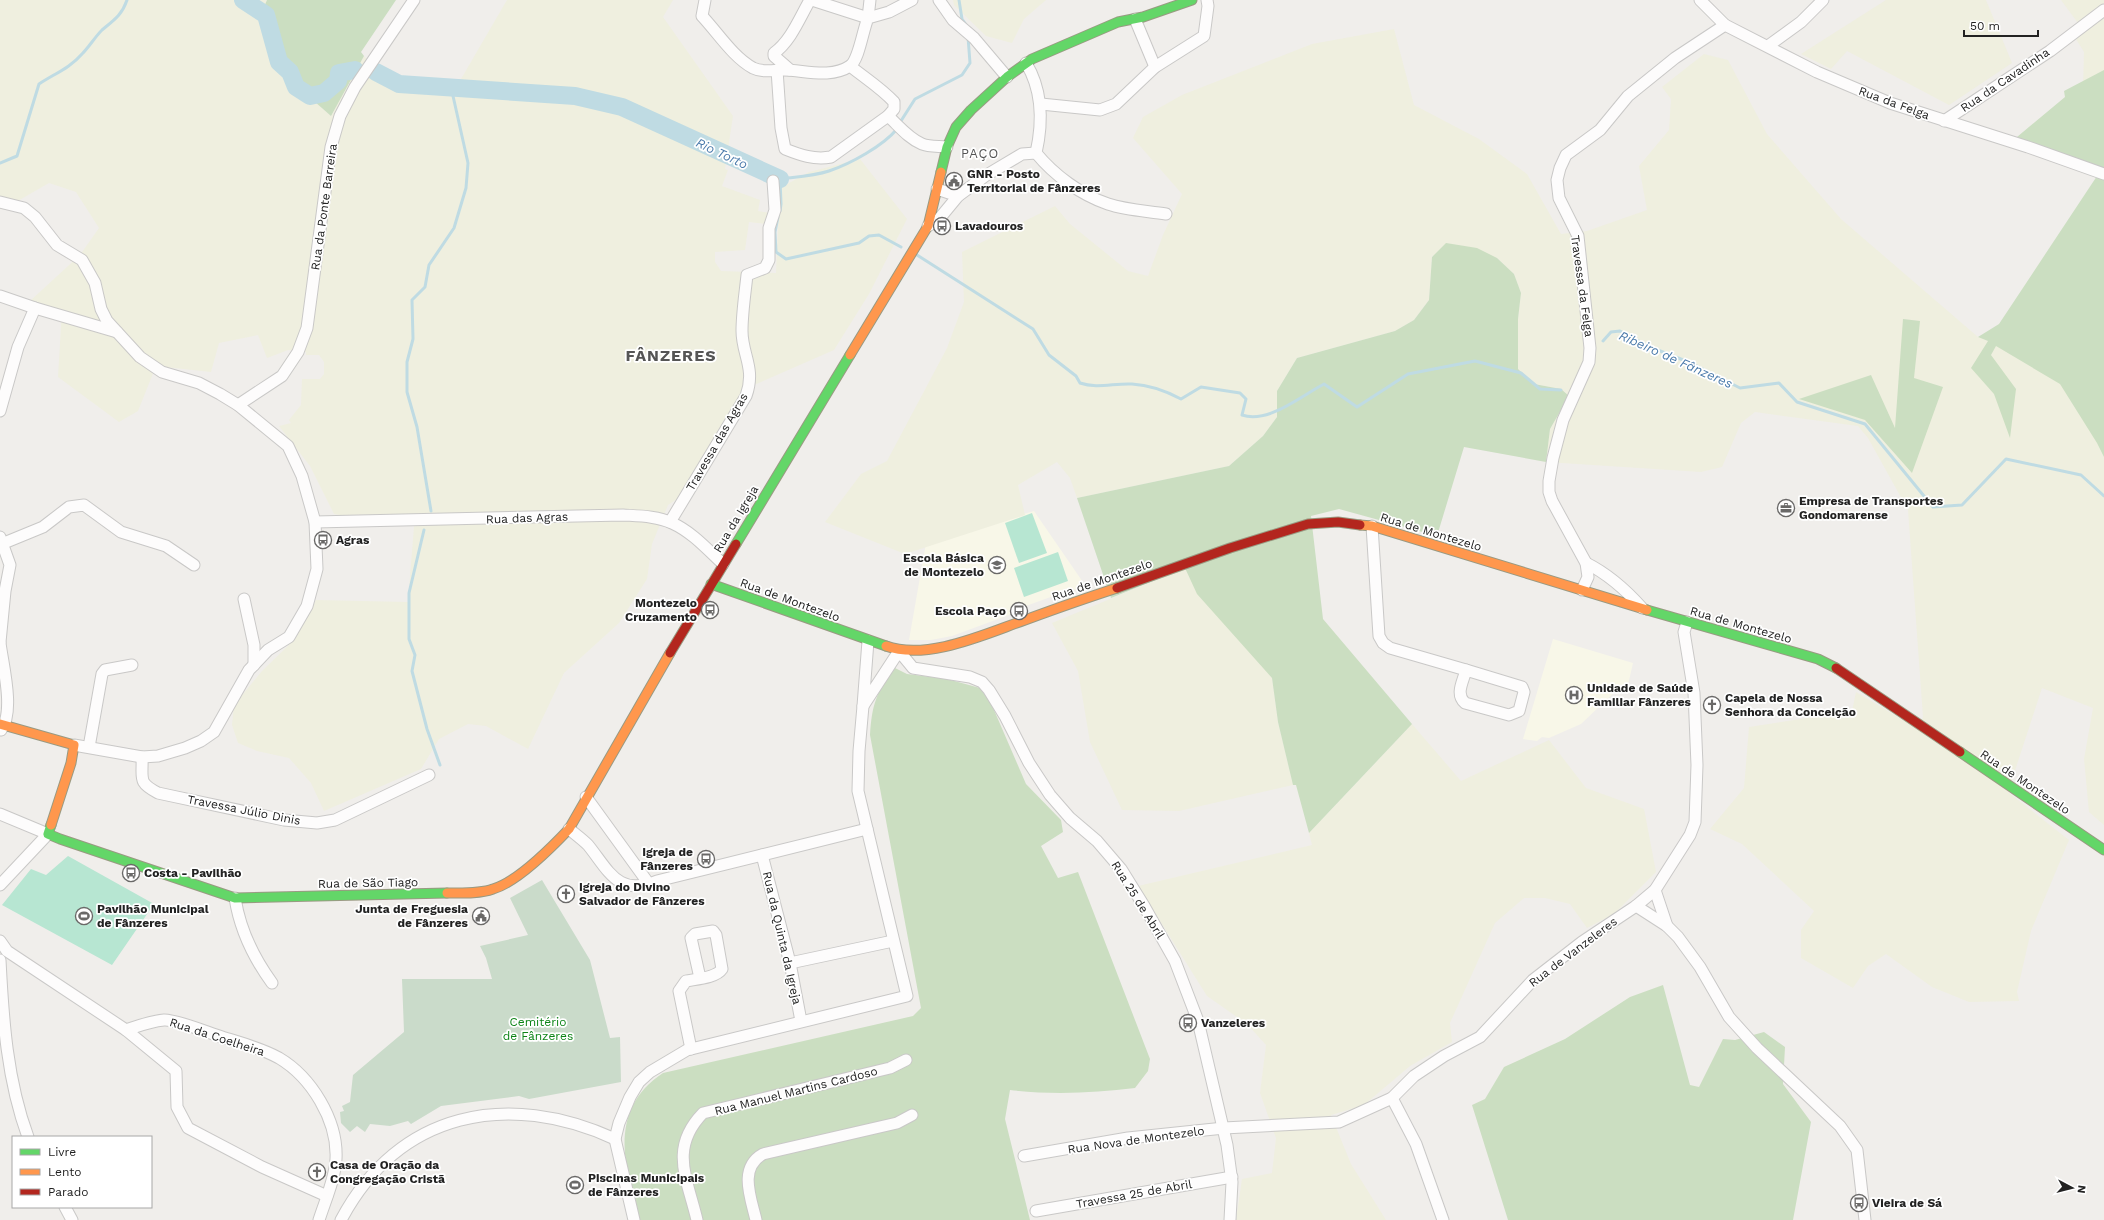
<svg xmlns="http://www.w3.org/2000/svg" width="2104" height="1220" font-family="'Work Sans',sans-serif">
	<style>
		.education { fill: #f8f7e8 }
		.farmland { fill: #efefdf }
		.forest { fill: #cbdec1 }
		.cemetery { fill: #cadbca }
		.pitch { fill: #b7e6d2 }
		.lines { fill: none; stroke-linecap: round; stroke-linejoin: round }
		.stream { stroke: #bfdbe3; stroke-width: 3 }
		.river { stroke: #bfdbe3; stroke-width: 18 }
		.street-casing { stroke: #c9c8c7; stroke-width: 13 }
		.fast-casing { stroke: #999a82; stroke-width: 11 }
		.slow-casing { stroke: #999a82; stroke-width: 11 }
		.jam-casing { stroke: #999a82; stroke-width: 11 }
		.street { stroke: #fdfcfc; stroke-width: 11 }
		.fast { stroke: #63d668; stroke-width: 9 }
		.slow { stroke: #ff974d; stroke-width: 9 }
		.jam { stroke: #b3261e; stroke-width: 9 }
		.labels { text-anchor: middle; stroke-width: 3.5; stroke-linejoin: round; paint-order: stroke }
		.street-label { font-size: 12px; fill: #222; stroke: #fff }
		.poi-label { font-size: 12px; font-weight: bold; fill: #222; stroke: #fff; text-anchor: start }
		.park-label { font-size: 12px; fill: #0c8416; stroke: #fff }
		.water-label { font-size: 13px; font-style: italic; fill: #4a7aab; stroke: #fff }
		.neighbourhood-label { font-size: 13px; letter-spacing: 1px; fill: #555; stroke: #fff }
		.district-label { font-size: 16px; font-weight: bold; letter-spacing: 1px; fill: #555; stroke: #fff }
	</style>
	<rect width="100%" height="100%" fill="#f0eeeb"/>
	<g class="education">
		<polygon points="1034,511 1087,588 1079,591 1073,589 1012,611 1009,615 952,636 931,640 909,640 926,543"/>
		<polygon points="1553,639 1633,663 1628,685 1620,687 1581,724 1549,738 1542,737 1537,741 1523,739"/>
	</g>
	<g class="farmland">
		<polygon points="0,0 267,0 265,7 268,10 270,34 306,94 331,116 364,56 384,80 395,86 454,91 507,0 673,0 663,17 733,116 725,169 728,170 722,186 760,200 758,211 770,213 767,224 749,222 745,250 715,252 715,262 721,271 776,273 780,188 809,172 860,159 907,219 869,294 834,350 754,385 680,497 668,505 652,544 647,579 619,623 564,673 528,749 486,726 468,724 439,739 421,769 324,811 311,783 289,758 257,751 238,743 232,725 234,705 262,671 293,641 316,600 408,602 415,514 340,515 334,514 310,466 279,426 291,423 289,420 301,405 302,379 320,379 324,374 324,362 319,355 306,355 306,352 288,350 267,358 258,335 219,343 211,372 156,366 138,411 119,422 58,377 62,310 30,301 80,255 99,228 76,192 49,183 16,202 0,199"/>
		<polygon points="953,0 1046,0 1024,19 1012,43 986,36 954,5"/>
		<polygon points="1886,0 1986,0 2012,63 1949,105 1847,51 1831,69 1801,54"/>
		<polygon points="2061,0 2104,0 2104,3 2078,23"/>
		<polygon points="2104,13 2104,80 2083,88 2084,52 2076,39 2079,36 2077,33"/>
		<polygon points="1394,29 1414,105 1479,139 1527,174 1561,234 1587,231 1647,210 1639,166 1669,130 1671,99 1662,87 1704,54 1728,60 1767,134 1841,219 1978,337 2052,365 2084,414 2104,457 2104,825 2089,812 2084,759 2093,708 2042,688 2008,792 2069,840 2031,931 2017,992 2019,1001 1969,1002 1932,987 1886,954 1868,966 1853,988 1801,958 1801,930 1814,911 1742,844 1710,829 1744,788 1749,727 1852,711 1856,692 1918,729 1923,717 1908,510 1868,438 1858,426 1755,412 1741,423 1722,467 1701,472 1546,462 1550,429 1569,396 1561,389 1534,384 1518,369 1518,319 1521,293 1514,274 1497,258 1432,256 1429,300 1414,320 1395,331 1297,358 1277,391 1277,417 1263,436 1229,466 1077,498 1070,478 1057,462 1018,485 1025,515 905,554 825,522 861,474 887,461 947,348 964,302 962,252 1055,206 1070,224 1128,271 1148,276 1163,235 1182,194 1133,138 1143,117 1182,95 1312,44"/>
		<polygon points="1185,568 1272,678 1278,722 1293,785 1179,811 1122,810 1090,742 1078,671 1052,623"/>
		<polygon points="1412,724 1461,781 1549,740 1586,788 1644,809 1656,872 1614,914 1587,928 1570,904 1545,898 1524,898 1495,923 1450,1023 1452,1042 1410,1066 1364,1105 1331,1115 1351,1164 1386,1220 1236,1220 1242,1179 1272,1173 1276,1138 1260,1093 1266,1045 1247,1024 1207,996 1138,886 1312,845 1309,833"/>
	</g>
	<g class="forest">
		<polygon points="267,0 396,0 361,52 364,56 331,116 306,94 270,34 268,10 264,7"/>
		<polygon points="2104,70 2104,457 2097,443 2060,384 1996,346 1991,355 2016,389 2010,438 1994,394 1971,368 1988,341 1978,337 1999,324 2097,176 2095,167 2017,137 2065,97 2064,91"/>
		<polygon points="1446,243 1477,248 1497,258 1514,274 1521,293 1518,319 1518,369 1534,384 1561,389 1569,396 1550,429 1546,462 1464,447 1437,536 1339,509 1311,516 1323,619 1412,724 1309,833 1296,785 1293,785 1278,722 1272,678 1197,594 1185,568 1111,598 1077,498 1229,466 1263,436 1277,417 1277,391 1297,358 1395,331 1414,320 1429,300 1432,257"/>
		<polygon points="1903,319 1920,321 1914,378 1943,387 1912,473 1865,420 1799,399 1871,375 1895,428"/>
		<path d="M895,668L907,674L947,679L980,688L991,703L1026,784L1061,820L1063,832L1041,846L1058,878L1078,872L1150,1059L1148,1071L1135,1088C1094,1093 1052,1095 1010,1090L1005,1119L1030,1220H638C625,1166 607,1110 663,1073L913,1016L921,1008L870,735C872,704 876,693 895,668Z"/>
		<polygon points="1663,985 1690,1085 1699,1087 1723,1039 1735,1040 1764,1032 1785,1047 1783,1084 1811,1122 1793,1220 1508,1220 1472,1105 1485,1099 1504,1067 1565,1039 1630,997"/>
	</g>
	<polygon class="cemetery" points="542,880 590,960 610,1038 620,1037 621,1082 529,1099 519,1096 441,1106 411,1124 408,1121 390,1126 370,1124 365,1132 357,1126 350,1132 341,1123 340,1112 344,1111 342,1106 350,1102 353,1075 404,1032 402,979 492,979 486,958 480,946 528,935 510,898"/>
	<g class="pitch">
		<polygon points="1032,513 1047,553 1019,563 1005,523"/>
		<polygon points="1058,552 1068,581 1024,597 1014,568"/>
		<polygon points="68,856 154,904 112,965 2,905 31,869 46,875"/>
	</g>
	<g class="lines">
		<g class="stream">
			<polyline points="959,0 962,19 967,26"/>
			<polyline points="899,124 915,99 962,75 970,63 968,37"/>
			<path d="M0,163L17,156L39,84C54,74 70,68 82,54C89,47 95,37 102,30C114,20 122,15 127,0"/>
			<path d="M780,211L781,204L780,179C796,177 814,176 829,171C850,164 883,146 897,129"/>
			<polyline points="778,217 775,232 776,252 786,259 859,243 869,236 879,235 901,247"/>
			<path d="M917,255L1033,329L1049,355L1076,376L1080,383C1097,389 1114,383 1132,384C1150,385 1166,391 1181,399L1201,387L1240,393L1246,399L1242,415C1268,424 1301,396 1324,384L1357,407L1408,374L1475,361L1521,373L1540,389L1561,390"/>
			<polyline points="1603,341 1611,332 1620,331 1650,347 1691,363 1740,388 1779,383 1797,402 1865,424 1933,507 1962,505 2006,459 2081,475 2104,496"/>
			<polyline points="431,511 417,427 407,392 407,362 413,339 412,300 425,287 429,265 454,228 466,188 468,163 451,87"/>
			<polyline points="424,530 409,593 409,639 415,655 412,671 427,729 440,765"/>
		</g>
		<g class="river">
			<polyline points="243,0 266,15 279,62 290,72 296,87 310,96 324,93 338,81 339,73 355,70"/>
			<polyline points="376,72 399,84 575,96 622,107 780,179"/>
		</g>
		<g class="street-casing">
			<g id="street">
				<path d="M705,0L702,16C718,33 733,57 753,68C763,73 773,70 783,70C804,70 830,79 850,66C859,60 863,29 868,18L889,12L912,0"/>
				<polyline points="812,0 868,18 870,0"/>
				<polyline points="939,0 953,20 974,38 1007,77"/>
				<polyline points="1700,0 1725,25 1817,72 1890,103 2028,147 2104,174"/>
				<polyline points="1135,19 1155,67"/>
				<polyline points="1768,46 1801,22 1823,0"/>
				<path d="M1026,63C1043,91 1043,122 1036,153C1054,175 1081,195 1108,204C1126,210 1147,211 1166,214"/>
				<path d="M850,66C865,78 881,88 894,102V109L888,116"/>
				<path d="M777,70L781,128L785,149C800,155 814,160 831,157L888,116C899,126 908,138 922,144C929,147 940,146 947,147"/>
				<path d="M790,70L774,56V53C791,41 800,17 810,0"/>
				<polyline points="1041,104 1100,110 1116,104 1155,67 1204,36 1208,6 1207,0"/>
				<polyline points="1944,121 2050,51 2104,10"/>
				<polyline points="937,189 958,196"/>
				<polyline points="0,202 24,208 35,217 57,245 82,260 95,283 101,309 107,321 140,357 162,372 199,383 220,394 238,405 288,446 302,476 315,522 317,569 307,606 289,637 268,650 249,670 214,732 201,741 185,748 158,756 142,757 74,745"/>
				<polyline points="928,226 939,219 958,196 985,176 1022,154 1036,153"/>
				<polyline points="0,296 35,308 117,332"/>
				<polyline points="238,405 282,376 298,352 307,328 331,147 340,116 355,87 414,0"/>
				<polyline points="0,411 18,347 35,308"/>
				<path d="M315,522L623,515C639,516 657,516 672,523C692,532 707,549 723,564"/>
				<path d="M670,522L746,396C756,368 742,355 742,331C742,313 745,294 747,275L765,268L769,260V228L775,210L773,181"/>
				<polyline points="1372,526 1379,636 1383,643 1390,648 1466,670"/>
				<polyline points="4,543 43,527 69,507 84,505 121,532 166,546 194,565"/>
				<path d="M1586,563C1608,574 1626,590 1642,608"/>
				<polyline points="1582,590 1588,577 1586,563 1552,501 1549,492 1549,481 1553,458 1563,420 1589,362 1590,348 1578,236 1559,198 1557,180 1560,168 1566,155 1600,130 1628,96 1675,58 1725,25"/>
				<polyline points="244,599 254,645 254,665"/>
				<polyline points="868,641 863,706 899,651 913,668 970,677 982,682 989,690 1005,716 1029,763 1050,795 1070,818 1097,841 1121,869 1144,906 1175,961 1198,1021 1227,1145 1232,1182 1230,1220"/>
				<polyline points="0,642 5,591 10,565 0,537"/>
				<path d="M0,643C3,666 15,712 1,730"/>
				<path d="M1466,670L1522,687L1524,692L1519,711L1509,715L1465,703C1455,694 1463,682 1466,670Z"/>
				<polyline points="89,747 102,674 105,670 132,665"/>
				<path d="M142,757C143,779 137,782 158,793L284,820L317,823L335,820L429,775"/>
				<polyline points="586,797 649,884"/>
				<polyline points="0,814 48,834 0,885"/>
				<path d="M569,829C575,834 582,839 588,845C609,871 618,897 657,881L867,829"/>
				<polyline points="762,855 790,963 801,1021"/>
				<polyline points="1655,890 1667,926"/>
				<path d="M235,898C240,930 253,957 272,983"/>
				<polyline points="1636,906 1667,926 1678,937 1700,967 1729,1017 1757,1048 1840,1126 1857,1150 1865,1220"/>
				<polyline points="0,941 7,951 126,1030 176,1071 177,1107 188,1128 262,1167 327,1196"/>
				<path d="M0,960C3,1020 7,1080 28,1137"/>
				<polyline points="790,963 893,941"/>
				<path d="M126,1030C138,1026 151,1021 164,1020C175,1019 209,1033 222,1037C241,1043 261,1048 279,1058C311,1077 338,1120 336,1159C335,1179 325,1201 319,1220"/>
				<path d="M691,1049L679,991L686,981C696,979 716,978 722,969L716,935L713,931L695,934L691,938L700,978"/>
				<polyline points="1392,1098 1416,1144 1443,1220"/>
				<polyline points="1024,1156 1128,1138 1224,1128 1339,1122 1392,1098 1414,1076 1444,1056 1480,1037 1533,980 1582,942 1636,906 1655,890 1690,835 1695,822 1697,765 1694,693 1684,632 1687,622"/>
				<polyline points="65,1207 72,1220"/>
				<polyline points="1036,1211 1232,1177"/>
				<path d="M341,1220C399,1111 508,1090 615,1139"/>
				<polyline points="634,1220 615,1139 619,1123 630,1097 639,1082 650,1072 687,1050 907,996 858,791 859,751 863,706"/>
				<path d="M697,1220C687,1178 669,1148 703,1113L890,1068L906,1060"/>
				<path d="M756,1220C751,1198 738,1168 763,1154L897,1123L912,1115"/>
			</g>
		</g>
		<g class="fast-casing">
			<g id="fast">
				<polyline points="941,172 947,147 956,127 971,110 1007,77 1032,59 1118,22 1143,17 1192,0"/>
				<polyline points="736,544 850,355"/>
				<polyline points="711,584 886,646"/>
				<polyline points="1647,610 1818,659 1836,668"/>
				<polyline points="1960,752 2104,850"/>
				<polyline points="51,825 48,834 60,839 235,898 447,893"/>
			</g>
		</g>
		<g class="slow-casing">
			<g id="slow">
				<polyline points="850,355 928,226 941,172"/>
				<polyline points="1360,525 1372,526 1647,610"/>
				<path d="M886,646C927,661 985,634 1025,620C1055,609 1086,598 1117,588"/>
				<polyline points="0,724 74,745 71,763 51,825"/>
				<path d="M447,893C461,893 479,894 493,889C517,882 551,848 569,829L670,653"/>
			</g>
		</g>
		<g class="jam-casing">
			<g id="jam">
				<polyline points="1117,588 1230,548 1308,524 1338,522 1360,525"/>
				<polyline points="670,653 736,544"/>
				<polyline points="1836,668 1960,752"/>
			</g>
		</g>
		<use href="#street" class="street"/>
		<use href="#fast" class="fast"/>
		<use href="#slow" class="slow"/>
		<use href="#jam" class="jam"/>
	</g>
	<defs>
		<g id="civic-ring" transform="scale(0.9)"><circle r="9.5" fill="#fff" stroke="#6a6968" stroke-width="1.5"/><path d="M-.6-6.5H3V-4.5H.6V-3L4-1V1h2V6H-6V1h2V-1L-.6-3ZM-1.2 2.5V6h2.4V2.5Z" fill="#6a6968"/></g>
		<g id="bus-ring" transform="scale(0.9)"><circle r="9.5" fill="#fff" stroke="#6a6968" stroke-width="1.5"/><path d="M-5-6H5V4H4V6H2V4H-2V6H-4V4H-5ZM-3.5-4V0h7V-4ZM-3.5 1.2v1.5H-2V1.2ZM2 1.2v1.5H3.5V1.2Z" fill="#6a6968"/></g>
		<g id="office-ring" transform="scale(0.9)"><circle r="9.5" fill="#fff" stroke="#6a6968" stroke-width="1.5"/><path d="M-6-3h4V-5.5h4V-3h4V5H-6ZM-1-4.5V-3h2v-1.5ZM-6 0V1H6V0Z" fill="#6a6968"/></g>
		<g id="school-ring" transform="scale(0.9)"><circle r="9.5" fill="#fff" stroke="#6a6968" stroke-width="1.5"/><path d="M0-5L7-2L0 1L-7-2ZM-4 1L0 2.5L4 1V4Q0 6-4 4Z" fill="#6a6968"/></g>
		<g id="hospital-ring" transform="scale(0.9)"><circle r="9.5" fill="#fff" stroke="#6a6968" stroke-width="1.5"/><path d="M-5-5h3v3.5h4V-5h3V5h-3V1.5h-4V5h-3Z" fill="#6a6968"/></g>
		<g id="church-ring" transform="scale(0.9)"><circle r="9.5" fill="#fff" stroke="#6a6968" stroke-width="1.5"/><path d="M-1.2-6h2.4v3.5h3.3v2.4h-3.3V6h-2.4V-.1h-3.3v-2.4h3.3Z" fill="#6a6968"/></g>
		<g id="stadium-ring" transform="scale(0.9)"><circle r="9.5" fill="#fff" stroke="#6a6968" stroke-width="1.5"/><path d="M0-5a6.5 5 0 1 0 0 10a6.5 5 0 1 0 0-10ZM-3.5-1.8h7v3.6h-7Z" fill="#6a6968"/></g>
	</defs>
	<g fill-rule="evenodd">
		<use href="#civic-ring" x="954" y="181"/>
		<use href="#bus-ring" x="942" y="226"/>
		<use href="#office-ring" x="1786" y="508"/>
		<use href="#bus-ring" x="323" y="540"/>
		<use href="#school-ring" x="997" y="565"/>
		<use href="#bus-ring" x="710" y="610"/>
		<use href="#bus-ring" x="1019" y="611"/>
		<use href="#hospital-ring" x="1574" y="695"/>
		<use href="#church-ring" x="1712" y="705"/>
		<use href="#bus-ring" x="706" y="859"/>
		<use href="#bus-ring" x="131" y="873"/>
		<use href="#church-ring" x="566" y="894"/>
		<use href="#stadium-ring" x="84" y="916"/>
		<use href="#civic-ring" x="481" y="916"/>
		<use href="#bus-ring" x="1188" y="1023"/>
		<use href="#church-ring" x="317" y="1172"/>
		<use href="#stadium-ring" x="575" y="1185"/>
		<use href="#bus-ring" x="1859" y="1203"/>
	</g>
	<g class="labels">
		<g class="street-label">
			<text transform="translate(2005 80) rotate(-34)" y="4">Rua da Cavadinha</text>
			<text transform="translate(1894 103) rotate(20)" y="4">Rua da Felga</text>
			<text transform="translate(324 207) rotate(-82)" y="4">Rua da Ponte Barreira</text>
			<text transform="translate(1582 286) rotate(82)" y="4">Travessa da Felga</text>
			<text transform="translate(717 442) rotate(-60)" y="4">Travessa das Agras</text>
			<text transform="translate(527 518) rotate(-2)" y="4">Rua das Agras</text>
			<text transform="translate(736 519) rotate(-59)" y="4">Rua da Igreja</text>
			<text transform="translate(1431 532) rotate(17)" y="4">Rua de Montezelo</text>
			<text transform="translate(1102 580) rotate(-19)" y="4">Rua de Montezelo</text>
			<text transform="translate(790 600) rotate(20)" y="4">Rua de Montezelo</text>
			<text transform="translate(1741 625) rotate(16)" y="4">Rua de Montezelo</text>
			<text transform="translate(2025 782) rotate(34)" y="4">Rua de Montezelo</text>
			<text transform="translate(244 810) rotate(11)" y="4">Travessa Júlio Dinis</text>
			<text transform="translate(368 883) rotate(-1)" y="4">Rua de São Tiago</text>
			<text transform="translate(1138 900) rotate(58)" y="4">Rua 25 de Abril</text>
			<text transform="translate(782 938) rotate(77)" y="4">Rua da Quinta da Igreja</text>
			<text transform="translate(1573 952) rotate(-37)" y="4">Rua de Vanzeleres</text>
			<text transform="translate(217 1037) rotate(18)" y="4">Rua da Coelheira</text>
			<text transform="translate(796 1091) rotate(-14)" y="4">Rua Manuel Martins Cardoso</text>
			<text transform="translate(1136 1140) rotate(-8)" y="4">Rua Nova de Montezelo</text>
			<text transform="translate(1134 1194) rotate(-10)" y="4">Travessa 25 de Abril</text>
		</g>
		<g class="poi-label">
			<text x="967" y="178">GNR - Posto<tspan x="967" dy="14">Territorial de Fânzeres</tspan></text>
			<text x="955" y="230">Lavadouros</text>
			<text x="1799" y="505">Empresa de Transportes<tspan x="1799" dy="14">Gondomarense</tspan></text>
			<text x="336" y="544">Agras</text>
			<text x="984" y="562" text-anchor="end">Escola Básica<tspan x="984" dy="14">de Montezelo</tspan></text>
			<text x="697" y="607" text-anchor="end">Montezelo<tspan x="697" dy="14">Cruzamento</tspan></text>
			<text x="1006" y="615" text-anchor="end">Escola Paço</text>
			<text x="1587" y="692">Unidade de Saúde<tspan x="1587" dy="14">Familiar Fânzeres</tspan></text>
			<text x="1725" y="702">Capela de Nossa<tspan x="1725" dy="14">Senhora da Conceição</tspan></text>
			<text x="693" y="856" text-anchor="end">Igreja de<tspan x="693" dy="14">Fânzeres</tspan></text>
			<text x="144" y="877">Costa - Pavilhão</text>
			<text x="579" y="891">Igreja do Divino<tspan x="579" dy="14">Salvador de Fânzeres</tspan></text>
			<text x="97" y="913">Pavilhão Municipal<tspan x="97" dy="14">de Fânzeres</tspan></text>
			<text x="468" y="913" text-anchor="end">Junta de Freguesia<tspan x="468" dy="14">de Fânzeres</tspan></text>
			<text x="1201" y="1027">Vanzeleres</text>
			<text x="330" y="1169">Casa de Oração da<tspan x="330" dy="14">Congregação Cristã</tspan></text>
			<text x="588" y="1182">Piscinas Municipais<tspan x="588" dy="14">de Fânzeres</tspan></text>
			<text x="1872" y="1207">Vieira de Sá</text>
		</g>
		<g class="park-label">
			<text x="538" y="1026">Cemitério<tspan x="538" dy="14">de Fânzeres</tspan></text>
		</g>
		<g class="water-label">
			<text transform="translate(722 153) rotate(25)" y="5">Rio Torto</text>
			<text transform="translate(1676 359) rotate(24)" y="5">Ribeiro de Fânzeres</text>
		</g>
		<g class="neighbourhood-label">
			<text x="980" y="158">PAÇO</text>
		</g>
		<g class="district-label">
			<text x="671" y="361">FÂNZERES</text>
		</g>
	</g>
	<rect x="12" y="1136" width="140" height="72" fill="#ffffff" stroke="#a7a7a7"/>
	<rect x="20" y="1149" width="20" height="6" fill="#63d668" stroke="#a7a7a7"/>
	<text x="48" y="1156" font-size="12" fill="#222222">Livre</text>
	<rect x="20" y="1169" width="20" height="6" fill="#ff974d" stroke="#a7a7a7"/>
	<text x="48" y="1176" font-size="12" fill="#222222">Lento</text>
	<rect x="20" y="1189" width="20" height="6" fill="#b3261e" stroke="#a7a7a7"/>
	<text x="48" y="1196" font-size="12" fill="#222222">Parado</text>
	<g transform="translate(2072 1188) rotate(97)" stroke="#ffffff" stroke-width="3" paint-order="stroke">
	<path d="M0-3L7 15L0 10L-7 15Z" fill="#222222"/>
	<text y="-6" font-size="11" font-weight="bold" text-anchor="middle" fill="#222222">N</text>
	</g>
	<path d="M1964 30v6h74v-6" fill="none" stroke="#222222" stroke-width="2"/>
	<text x="1970" y="30" font-size="12" fill="#222222" stroke="#ffffff" stroke-width="3" paint-order="stroke">50 m</text>
</svg>
